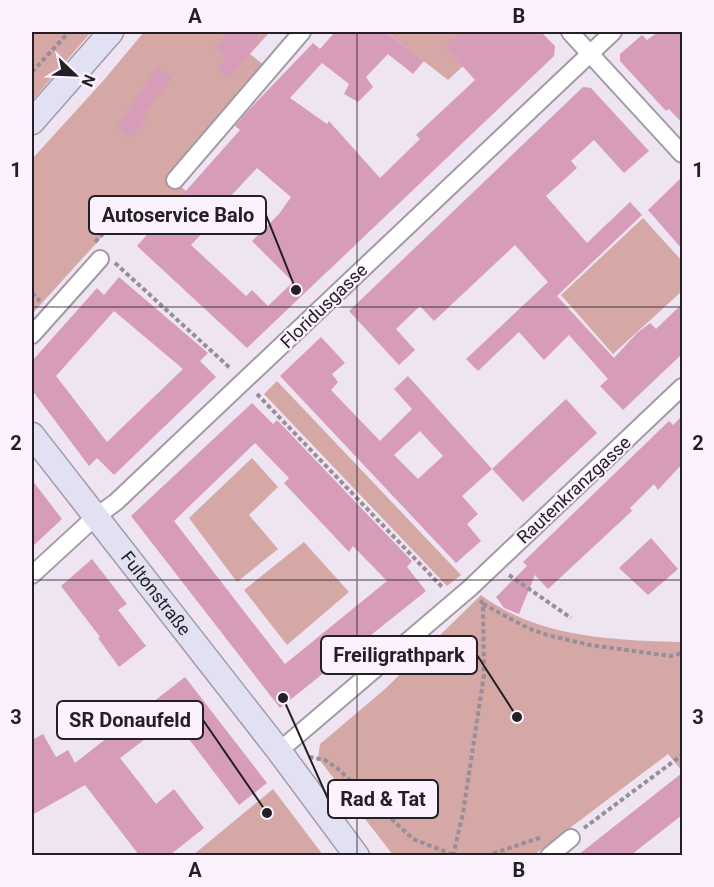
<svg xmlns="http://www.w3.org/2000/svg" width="714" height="887" font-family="Roboto,sans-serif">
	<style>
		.green { fill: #d5a8a6 }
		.building { fill: #d79cb8; fill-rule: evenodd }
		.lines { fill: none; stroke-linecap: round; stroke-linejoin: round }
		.street-casing { stroke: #a399a7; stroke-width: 20 }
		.secondary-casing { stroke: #a399a7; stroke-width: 27 }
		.path { stroke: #968e99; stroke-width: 4; stroke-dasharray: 4.5 3; stroke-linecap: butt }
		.street { stroke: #fff; stroke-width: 16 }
		.secondary { stroke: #e2e1f4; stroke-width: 24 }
		.grid { fill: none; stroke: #231f24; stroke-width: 1.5; stroke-opacity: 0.55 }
		.labels { text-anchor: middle; stroke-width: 4.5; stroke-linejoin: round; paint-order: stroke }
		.street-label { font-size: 18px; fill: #231f24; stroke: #fbf2fe }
		.leader { fill: none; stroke: #231f24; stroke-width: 2 }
		.callout-dot { fill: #231f24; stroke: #fbf2fe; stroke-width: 2 }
		.callout { fill: #fbf2fe; stroke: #231f24; stroke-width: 2 }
		.callout-label { font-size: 20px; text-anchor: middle; font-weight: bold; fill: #231f24 }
		.neatline { fill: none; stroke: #231f24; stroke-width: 2 }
		.grid-label { font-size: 20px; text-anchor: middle; font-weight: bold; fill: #231f24 }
	</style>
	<rect width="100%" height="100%" fill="#efe4f2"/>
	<g class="green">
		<polygon points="32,32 91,32 32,101"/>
		<polygon points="144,32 270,32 250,54 265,66 172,179 186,191 162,219 135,196 98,234 101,238 32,314 32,159 103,81"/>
		<polygon points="391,32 489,32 506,50 476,54 448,80 389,34"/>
		<polygon points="643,218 682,261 682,291 613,354 561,295"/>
		<polygon points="277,381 461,575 447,586 264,394"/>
		<polygon points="252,458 278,487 249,515 278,549 237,582 189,518"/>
		<polygon points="304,542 349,592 287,645 244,590"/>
		<path d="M481,595C539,638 614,640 682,642V771L668,754L534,855H393L318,758L320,744L385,689Z"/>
		<polygon points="273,789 323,855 193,855"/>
	</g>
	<g class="building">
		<polygon points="229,32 262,32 256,37 260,41 228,79 216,69 227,57 215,48"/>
		<path d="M335,32H386L424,61L413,74L388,54L366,77L373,87L358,102L344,94L349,84L322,63L290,98L327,124L329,121L380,178L420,139L416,135L475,80L445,47L462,32H541L555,46L554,56L247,348L137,246L240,130L235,126L244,115L313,43L320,49ZM257,168L291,197L279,214L252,241L293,282L268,306L252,290L246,296L191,245L205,230L202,227Z"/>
		<polygon points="658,32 682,32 682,123 669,109 666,111 620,61 620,54 642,35 647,40"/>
		<polygon points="157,66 172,78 143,115 148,119 130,138 116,129"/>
		<polygon points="583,87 591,88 649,151 624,173 594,140 571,161 577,168 546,196 587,243 630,202 642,215 557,296 614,358 637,333 650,323 656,329 682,304 682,354 623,410 600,386 608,379 569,335 544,360 519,332 478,371 466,359 548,282 515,245 434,321 420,306 396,329 415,350 399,365 349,311"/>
		<polygon points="682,177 682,249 648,210"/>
		<path d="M119,277L208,353L200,361L216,377L114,475L97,458L89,466L32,390V361L97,288L104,295ZM114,311L183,369L107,442L56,376Z"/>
		<path d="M321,337L345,363L332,374L338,382L331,390L380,441L412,409L394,389L408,376L492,469L462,496L478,514L467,524L481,541L456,563L280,376ZM420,431L443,456L418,479L394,455Z"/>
		<polygon points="566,399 597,433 523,502 492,469"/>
		<path d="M252,403L273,424L277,420L412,561L407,567L426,591L280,708L131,516ZM255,443L289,478L284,483L349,552L353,546L387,581L285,664L174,521Z"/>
		<polygon points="682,416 682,464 658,490 654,484 630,508 632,511 548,589 535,575 519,614 504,608 496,597 527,566 523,562 669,421 673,425"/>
		<polygon points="32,480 62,519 32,547"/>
		<polygon points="651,538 678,569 648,595 619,568"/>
		<polygon points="92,559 127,604 118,610 146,646 119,667 98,638 100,637 61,586"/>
		<polygon points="185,677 267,783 239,805 173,718 120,758 156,804 174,789 204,828 170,855 139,855 85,785 32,815 32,740 43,734 56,757 68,750 75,763"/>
		<polygon points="682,773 682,815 631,855 578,855"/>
	</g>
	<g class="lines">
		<g class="street-casing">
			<g id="street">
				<polyline points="570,32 682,154"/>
				<polyline points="175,180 302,32"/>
				<polyline points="32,335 100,259"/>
				<polyline points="32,575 94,518 116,502 613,32"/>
				<polyline points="279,751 470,588 682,387"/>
				<polyline points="549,856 571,838"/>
			</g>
		</g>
		<g class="secondary-casing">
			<g id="secondary">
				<polyline points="32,122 111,32"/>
				<path id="s1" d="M32,435L279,751L357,856"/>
			</g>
		</g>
		<g class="path">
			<polyline points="32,72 69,32"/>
			<polyline points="95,242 135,200 153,218"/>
			<polyline points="115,263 230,368"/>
			<polyline points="32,293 40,301"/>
			<polyline points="257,394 443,588"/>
			<polyline points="509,575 571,618"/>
			<polyline points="483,604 528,628 547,635 590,645 671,656 682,653"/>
			<polyline points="309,757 325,760 337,768 413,839 454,855"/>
			<polyline points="584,828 682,755"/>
			<polyline points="453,856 463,813 484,675 483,604 480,600"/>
			<polyline points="486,856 542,837"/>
		</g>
		<use href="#street" class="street"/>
		<use href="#secondary" class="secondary"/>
	</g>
	<path class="grid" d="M357,32V856M32,307H682M32,580H682"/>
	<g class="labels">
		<g class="street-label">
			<text transform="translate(324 306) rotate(-44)" y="6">Floridusgasse</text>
			<text transform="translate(574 490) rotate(-43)" y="6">Rautenkranzgasse</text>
			<text dy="6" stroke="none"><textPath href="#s1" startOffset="201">Fultonstraße</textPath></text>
		</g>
	</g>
	<path class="leader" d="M296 290L266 215M517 717L477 655M267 813L203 720M283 698L328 799"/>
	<g class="callout-dot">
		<circle cx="296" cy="290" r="6"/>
		<circle cx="517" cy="717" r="6"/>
		<circle cx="267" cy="813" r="6"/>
		<circle cx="283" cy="698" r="6"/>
	</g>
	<g class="callout">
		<rect x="89" y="196" width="177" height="38" rx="6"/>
		<rect x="321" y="636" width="156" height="38" rx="6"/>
		<rect x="57" y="701" width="146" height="38" rx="6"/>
		<rect x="328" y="780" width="110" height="38" rx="6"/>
	</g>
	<g class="callout-label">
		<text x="178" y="222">Autoservice Balo</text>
		<text x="399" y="662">Freiligrathpark</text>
		<text x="130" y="727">SR Donaufeld</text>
		<text x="383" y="806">Rad &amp; Tat</text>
	</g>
	<rect width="714" height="887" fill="none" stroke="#fbf2fe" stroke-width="66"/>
	<g transform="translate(75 75) rotate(113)" stroke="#fbf2fe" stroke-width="4.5" paint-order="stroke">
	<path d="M0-4.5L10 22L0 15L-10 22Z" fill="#231f24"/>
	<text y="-9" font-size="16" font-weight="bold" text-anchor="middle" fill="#231f24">N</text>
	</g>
	<rect x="33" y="33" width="648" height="821" class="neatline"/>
	<g class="grid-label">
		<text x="195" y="23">A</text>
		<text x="519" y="23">B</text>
		<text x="16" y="177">1</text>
		<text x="698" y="177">1</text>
		<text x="16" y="450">2</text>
		<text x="698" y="450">2</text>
		<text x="16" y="724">3</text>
		<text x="698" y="724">3</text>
		<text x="195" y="877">A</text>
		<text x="519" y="877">B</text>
	</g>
</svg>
